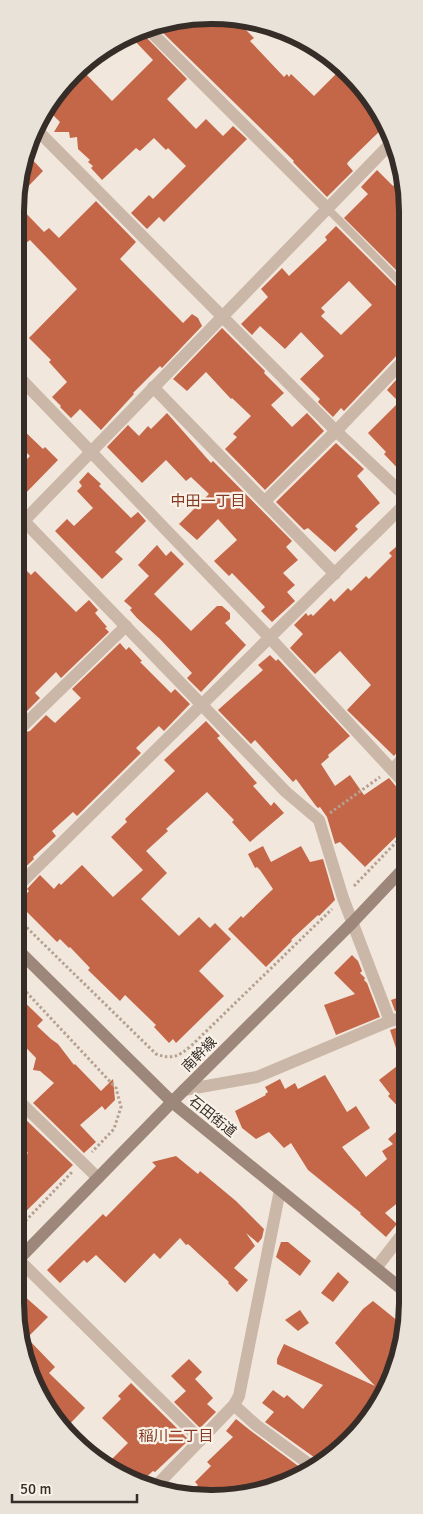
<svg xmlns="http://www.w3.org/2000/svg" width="423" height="1514" font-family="Signika,'Noto Sans JP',sans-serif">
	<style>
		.building { fill: #c46648; fill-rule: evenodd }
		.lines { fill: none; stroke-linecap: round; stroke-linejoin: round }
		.path { stroke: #b5a192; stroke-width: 3; stroke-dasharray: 2.5 2.5; stroke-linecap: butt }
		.lane { stroke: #cab7a8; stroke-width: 8 }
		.street { stroke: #cab7a8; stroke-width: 12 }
		.secondary { stroke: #9d867a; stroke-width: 12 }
		.labels { text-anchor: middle; stroke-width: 4.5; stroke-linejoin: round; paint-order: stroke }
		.street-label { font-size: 14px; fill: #372d28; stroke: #f9f2e8 }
		.neighbourhood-label { font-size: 15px; fill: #843a23; stroke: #f9f2e8 }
		.rim { fill: none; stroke: #372d28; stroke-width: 6 }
	</style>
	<rect width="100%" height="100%" fill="#f2e7dc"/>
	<g class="building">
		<polygon points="173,19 235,19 254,38 250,41 284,77 287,74 289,77 291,74 314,96 340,70 351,81 353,79 364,90 386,125 348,162 347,164 353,171 327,197 293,162 294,161 156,26"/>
		<polygon points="141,32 187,79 167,99 196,129 206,119 223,136 233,126 247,139 164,222 159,217 147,229 131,213 149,195 153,199 186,166 168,148 166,150 154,138 140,151 136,148 102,180 91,168 93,166 88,162 90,160 78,149 77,137 70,138 69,132 54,132 60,122 46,108 69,87 66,84 81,69 112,101 153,60 133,39"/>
		<polygon points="27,154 43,171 19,196 19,173"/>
		<polygon points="377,170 393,186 404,176 406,186 406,280 344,218 368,194 361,187"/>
		<polygon points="96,201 136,242 120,259 183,323 192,314 198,318 202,326 162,368 160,366 133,393 134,394 101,430 80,409 71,418 60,407 61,406 52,397 67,382 49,362 51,360 29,338 77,289 30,240 18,249 19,206 44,232 49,228 59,238"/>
		<path d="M336,226L402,292L406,294V350L400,352L344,411L341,408L333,417L318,402L320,399L300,379L324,356L301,332L285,349L260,326L252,335L241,324L268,297L261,289L282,268L289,276L327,240L325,237ZM349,281L372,305L341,335L321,316L325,312L321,308Z"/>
		<polygon points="222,328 265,371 264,373 284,393 271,405 292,427 307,413 324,431 265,490 225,449 237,437 233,434 251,416 232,398 231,399 206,372 187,391 173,379"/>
		<polygon points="396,380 406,389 406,477 384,454 386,452 368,433 399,402 387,390"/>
		<polygon points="167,413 211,463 213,461 292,541 286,547 298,560 283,573 295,585 287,592 295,601 272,622 261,611 265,607 232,573 229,576 214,561 237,540 218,519 197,540 179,524 209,494 191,477 186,481 166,460 142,483 107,447 128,425 139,436 148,426 151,429"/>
		<polygon points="18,425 43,449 45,447 58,460 18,501 18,468 30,456 18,444"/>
		<polygon points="336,443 364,469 357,476 380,503 355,526 358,529 335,552 308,528 304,530 276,502"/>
		<polygon points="88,472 101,484 99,486 131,518 138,512 146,521 115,552 123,559 102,579 55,531 67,519 74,526 93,508 77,491 82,486 79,482"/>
		<polygon points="406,538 406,570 399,572 396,576 398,584 406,588 405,748 399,750 394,756 347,710 371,685 340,651 315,674 290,648 303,634 294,625 306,613 308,616 311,614 313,616 331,598 334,602 348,588 351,591 366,576 369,579 392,556 389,553"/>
		<polygon points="157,545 166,556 171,551 184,564 154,594 191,631 217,606 222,606 230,613 230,619 225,623 246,645 201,692 187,678 192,673 160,639 137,618 130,610 132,608 124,601 149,576 138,565"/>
		<polygon points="17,561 31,575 35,571 76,612 89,600 98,610 95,613 107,627 105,628 109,632 61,678 56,672 35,693 40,698 23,715 17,708"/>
		<polygon points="120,643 126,650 129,647 142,661 140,662 171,693 175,689 190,704 164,731 159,726 136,748 141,753 77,816 73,812 52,831 56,836 33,857 34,859 16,876 17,738 22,733 30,731 46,715 55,723 81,698 72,689"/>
		<polygon points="270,655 276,661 278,659 350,736 328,755 329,757 321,764 335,786 350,775 364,795 389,778 399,790 405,792 405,828 365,867 340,842 335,844 327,817 320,807 318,808 316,806 296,779 293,782 255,740 251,744 218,710 263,670 258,665"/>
		<polygon points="206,721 220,736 217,738 257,783 253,786 271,806 274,802 284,813 250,842 232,822 234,820 207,792 166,829 168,831 146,851 167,873 141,899 179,936 199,917 210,928 215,923 231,939 199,971 224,996 176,1043 173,1039 169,1043 154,1027 156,1025 125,995 120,1001 88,970 90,968 70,947 69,948 60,939 57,942 18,903 29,891 27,889 40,875 54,889 59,883 61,885 82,865 113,897 143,870 111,837 127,822 125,819 175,771 164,760"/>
		<polygon points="263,846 271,862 301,846 310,862 323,859 335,900 319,916 318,915 291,940 292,941 266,967 228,929 241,916 243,918 273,889 260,870 257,867 255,868 248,854"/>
		<polygon points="352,955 358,961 362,971 360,973 365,978 364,980 367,983 380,1017 336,1035 324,1005 355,994 334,973"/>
		<polygon points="16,994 43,1020 37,1026 51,1039 58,1044 74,1065 75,1064 101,1091 113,1079 115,1100 105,1110 102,1106 80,1125 96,1142 84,1153 33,1103 54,1083 40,1071 33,1070 36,1058 16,1037"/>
		<polygon points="405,995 405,1009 395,1011 391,1000"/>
		<polygon points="405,1025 405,1114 388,1096 390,1094 379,1080 401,1063 390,1030"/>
		<polygon points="325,1075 347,1112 356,1106 370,1128 342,1147 366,1177 387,1159 382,1151 393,1144 388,1139 405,1124 405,1197 385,1213 397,1224 386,1237 360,1214 361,1213 308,1170 291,1143 284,1148 269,1132 256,1139 242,1128 235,1111 266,1095 265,1094 268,1092 265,1087 280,1079 285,1089 295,1083 298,1089"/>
		<polygon points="23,1117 73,1165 15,1222 15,1166 28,1153 16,1140 16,1124"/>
		<polygon points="176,1156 198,1174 200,1171 236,1201 264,1229 262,1238 258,1243 246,1233 255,1246 234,1268 248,1280 237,1292 228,1283 229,1282 188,1244 186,1245 180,1238 160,1259 154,1253 125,1283 96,1255 87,1263 84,1260 60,1283 47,1270 103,1214 106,1217 156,1166 152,1162"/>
		<polygon points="281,1242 288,1242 311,1261 300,1276 276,1257"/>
		<polygon points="338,1272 349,1282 333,1302 321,1293"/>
		<polygon points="23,1295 48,1317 27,1338 55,1367 49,1373 85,1408 63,1431 30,1377 16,1306 16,1303"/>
		<polygon points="373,1301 404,1326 404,1341 382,1401 332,1457 326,1453 318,1460 265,1422 274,1412 262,1403 273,1390 284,1398 287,1395 303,1409 323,1385 277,1364 277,1359 284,1344 375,1386 335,1343 363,1309"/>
		<polygon points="300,1310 309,1323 298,1331 285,1320"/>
		<polygon points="189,1359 202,1372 195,1379 213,1398 207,1404 216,1412 200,1428 174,1402 186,1391 171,1376"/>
		<polygon points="131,1383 189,1440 155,1472 153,1471 142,1481 138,1477 134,1481 125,1479 106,1465 128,1443 102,1418 121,1399 118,1396"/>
		<polygon points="236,1419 251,1431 305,1471 263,1492 202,1498 193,1489 198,1485 195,1482 211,1466 207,1462 233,1437 226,1431"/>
	</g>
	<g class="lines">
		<g class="path">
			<polyline points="330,813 380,777"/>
			<polyline points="354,886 405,833"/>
			<path d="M16,917L156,1054C172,1060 179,1056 191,1046L332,909"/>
			<polyline points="16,981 116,1088 121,1107 114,1129 92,1152"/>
			<polyline points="15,1232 73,1171"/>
		</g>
		<polyline class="lane" points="327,208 406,288"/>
		<g class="street">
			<polyline points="148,29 327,208"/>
			<polyline points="37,130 336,431 406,497"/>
			<polyline points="18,376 270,638 405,784"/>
			<polyline points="153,387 335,574"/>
			<polyline points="265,501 336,431 406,358"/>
			<polyline points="24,521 286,792 319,820 343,898 390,1021"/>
			<polyline points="18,527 394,140"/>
			<polyline points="404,578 406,580"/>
			<polyline points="24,725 126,626"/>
			<polyline points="393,769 405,756"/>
			<polyline points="16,888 406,503"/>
			<polyline points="184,1090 257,1077 390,1021 405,1017"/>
			<polyline points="16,1098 98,1178"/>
			<polyline points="15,1256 201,1440"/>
			<polyline points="376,1268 404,1232"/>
			<polyline points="234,1405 256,1425 313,1467"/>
			<polyline points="155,1487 234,1405 239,1396 280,1190"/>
		</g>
		<g class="secondary">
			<polyline points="16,948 172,1102 404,1291"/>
			<polyline points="15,1263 172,1102 352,923 405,867"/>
		</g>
	</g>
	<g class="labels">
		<g class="street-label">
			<text transform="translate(199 1054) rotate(-45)" y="5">南幹線</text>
			<text transform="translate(213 1116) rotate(39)" y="5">石田街道</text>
		</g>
		<g class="neighbourhood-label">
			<text x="208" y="506">中田一丁目</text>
			<text x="176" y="1441">稲川二丁目</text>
		</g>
	</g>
	<path d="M0 0H423V1514H0ZM211 24H212A187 187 0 0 1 399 211V1303A187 187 0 0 1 212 1490H211A187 187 0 0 1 24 1303V211A187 187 0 0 1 211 24Z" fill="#e9e2d9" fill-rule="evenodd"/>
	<path class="rim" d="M211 24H212A187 187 0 0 1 399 211V1303A187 187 0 0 1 212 1490H211A187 187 0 0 1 24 1303V211A187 187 0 0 1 211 24Z"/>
	<path d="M12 1494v8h125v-8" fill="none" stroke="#372d28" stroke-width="2.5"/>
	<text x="20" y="1494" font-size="15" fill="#372d28" stroke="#f9f2e8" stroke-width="4" paint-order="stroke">50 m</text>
</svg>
